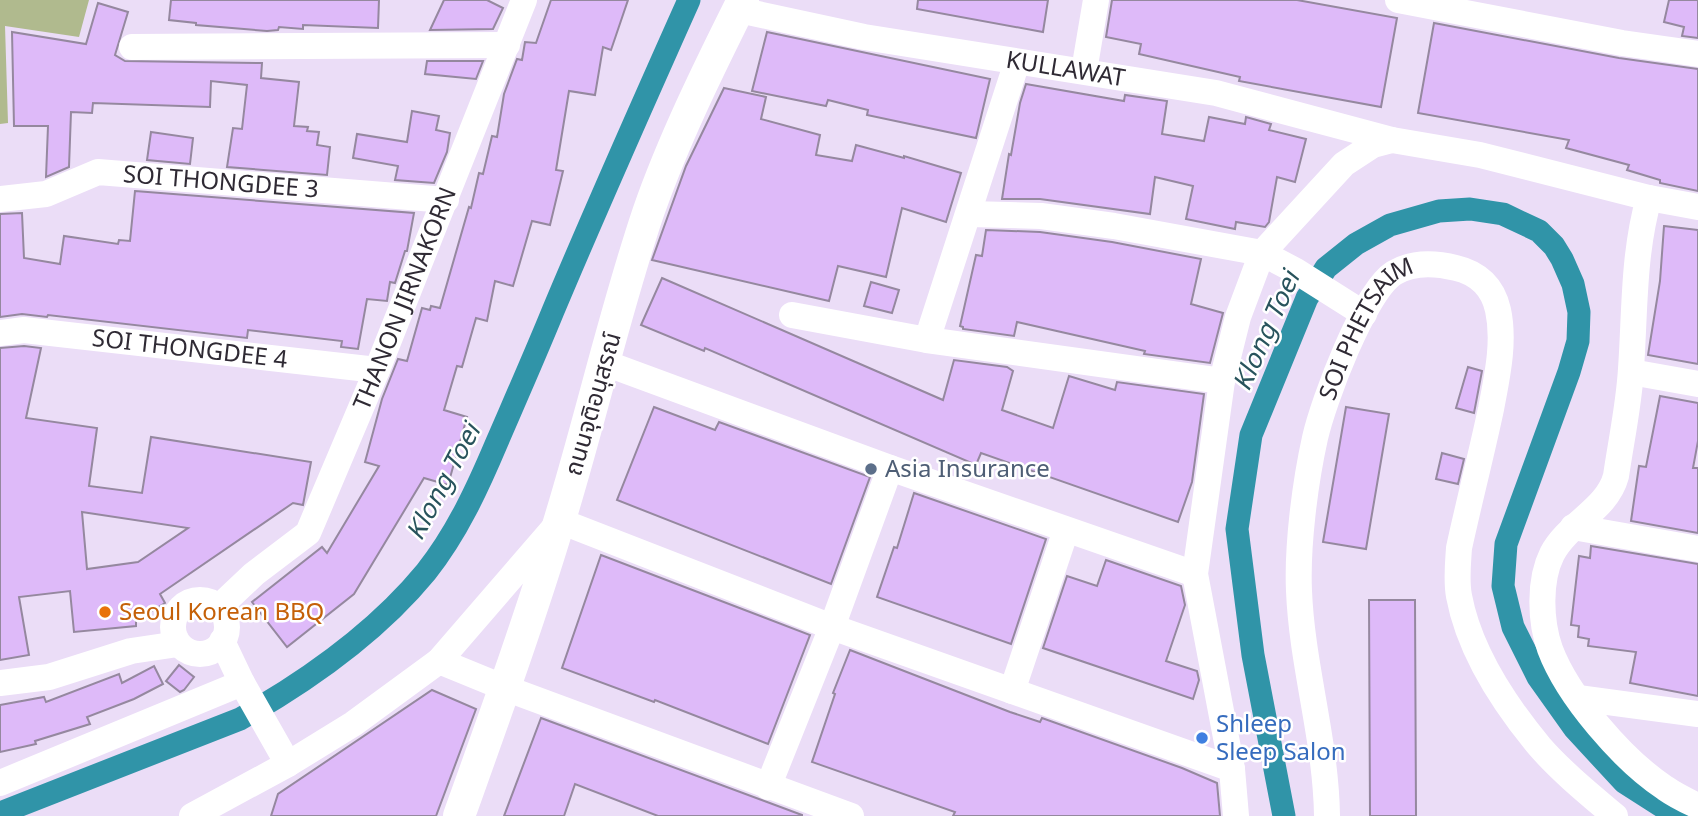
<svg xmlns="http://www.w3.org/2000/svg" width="1698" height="816" font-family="Georgia,'Noto Sans Thai',serif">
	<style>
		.green { fill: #b0ba8e }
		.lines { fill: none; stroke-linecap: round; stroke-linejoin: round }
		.canal { stroke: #3094a8; stroke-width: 23 }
		.building { fill: #debaf9; stroke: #95889f; stroke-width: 2; fill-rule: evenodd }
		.minor { stroke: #fff; stroke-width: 26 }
		.tertiary { stroke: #fff; stroke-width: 32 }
		.service-dot { fill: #5c6f8a; stroke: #fff; stroke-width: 2.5 }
		.food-dot { fill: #e8710a; stroke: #fff; stroke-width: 2.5 }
		.shop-dot { fill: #3f7fe0; stroke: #fff; stroke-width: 2.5 }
		.labels { text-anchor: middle; stroke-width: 5; stroke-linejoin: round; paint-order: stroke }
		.street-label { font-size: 24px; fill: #2f2a34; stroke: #fff }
		.service-label { font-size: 24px; fill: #4e5e75; stroke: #fff; text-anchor: start }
		.food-label { font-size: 24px; fill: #c56008; stroke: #fff; text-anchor: start }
		.shop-label { font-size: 24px; fill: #366cbe; stroke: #fff; text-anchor: start }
		.water-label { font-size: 26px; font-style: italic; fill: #28535c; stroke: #fff }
	</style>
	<rect width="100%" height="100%" fill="#ebddf7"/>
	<polygon class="green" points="0,0 89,0 79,37 5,26 8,123 0,124"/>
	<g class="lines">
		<g class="canal">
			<path d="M0,813L240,719C309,680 376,633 426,572C457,533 478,487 497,442C516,398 535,355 553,311C597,206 643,103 689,0"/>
			<polyline points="1284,816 1253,655 1237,529 1251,435 1307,298 1326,268 1356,244 1390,225 1439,211 1470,209 1503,214 1539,231 1554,246 1562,259 1573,284 1579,312 1578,341 1569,372 1506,544 1503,586 1513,627 1538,677 1575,729 1624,782 1677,816"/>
		</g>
	</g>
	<g class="building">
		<polygon points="171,0 379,0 378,28 303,25 303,29 279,27 278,30 267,31 196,25 196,23 169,20"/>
		<polygon points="444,0 487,0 503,8 493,29 430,30"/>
		<polygon points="551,0 628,0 611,50 603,47 595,95 569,91 556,170 563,171 550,225 532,221 513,286 495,281 487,321 476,318 462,367 457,366 444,410 467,417 448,485 424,478 354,594 287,647 252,602 322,547 327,553 379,466 365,462 382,399 398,359 407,361 422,308 430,310 431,306 440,308 469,207 471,208 479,173 483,174 492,136 497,137 504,94 517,59 522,60 525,42 536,43"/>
		<polygon points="918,0 1048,0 1043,32 917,9"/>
		<polygon points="1112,0 1297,0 1397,18 1381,107 1239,81 1240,77 1139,54 1141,44 1106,37"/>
		<polygon points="1669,0 1698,0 1698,38 1682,36 1684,27 1664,22"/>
		<polygon points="98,3 128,12 115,55 125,61 262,63 261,78 299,82 294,126 308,127 307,131 319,132 317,145 330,147 327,175 227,167 233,128 242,129 247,85 211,81 210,107 93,103 92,113 71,112 69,167 46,177 48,126 14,126 12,32 86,44"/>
		<polygon points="1434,23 1619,58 1698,69 1698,191 1660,183 1660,180 1627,170 1629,165 1566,148 1569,140 1418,113"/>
		<polygon points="767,32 990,79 976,138 867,115 868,110 828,100 826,106 752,91"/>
		<polygon points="427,61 483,61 476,79 425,74"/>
		<polygon points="1026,84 1124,101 1125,95 1167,101 1162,134 1204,141 1209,117 1245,124 1246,117 1271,124 1269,130 1306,139 1295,182 1277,177 1269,222 1265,227 1236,222 1235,229 1186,219 1193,186 1155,177 1150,214 1040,199 1002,199 1009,154 1011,155 1020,103"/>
		<polygon points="724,88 766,97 761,119 820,135 816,155 852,161 856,145 904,158 904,156 961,173 946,222 902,208 886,277 838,266 829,301 652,260 686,166"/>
		<polygon points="412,111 439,116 436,130 450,133 447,152 434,183 395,180 398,166 353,158 357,134 407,142"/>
		<polygon points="151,132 193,138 190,164 147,160"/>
		<polygon points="135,191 414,213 407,251 405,251 395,283 390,282 387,301 367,299 358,349 341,347 342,341 248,330 247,338 48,315 47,317 22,314 0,317 0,214 22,213 24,258 60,264 64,236 118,244 119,240 130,241"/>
		<polygon points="1664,226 1698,230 1698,364 1648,355 1660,281"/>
		<polygon points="986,230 1040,232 1112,242 1201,259 1191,304 1223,313 1210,363 1144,354 1145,351 1017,322 1014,336 963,329 963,327 960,326 976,255 982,256"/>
		<polygon points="662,278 943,400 954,360 1007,367 1013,371 1002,410 1053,428 1069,376 1115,390 1117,382 1204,394 1192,482 1178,522 981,453 976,465 705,348 704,351 641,325"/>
		<polygon points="871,282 899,290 892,313 864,306"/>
		<path d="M24,346L41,348L26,418L97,428L89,486L142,493L151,437L311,462L303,505L293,503L160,594L165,603L136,621V626L74,632L70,591L19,597L29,655L0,660V348ZM82,512L188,528L138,562L87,569Z"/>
		<polygon points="1468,367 1482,371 1474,413 1456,408"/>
		<polygon points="1660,396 1698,403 1698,441 1693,468 1698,468 1698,533 1631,521 1639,466 1646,467"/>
		<polygon points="654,407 715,430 719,422 870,477 831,584 617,500"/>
		<polygon points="1346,407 1389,414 1366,549 1323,542"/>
		<polygon points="1442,453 1464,459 1458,484 1436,479"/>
		<polygon points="914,493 1046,539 1011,644 877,597 894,547 897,548"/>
		<polygon points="1591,546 1698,564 1698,696 1630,683 1636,652 1588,646 1589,639 1578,637 1579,626 1571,625 1579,556 1590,558"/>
		<polygon points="601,555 810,635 768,744 655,700 654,702 562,668"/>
		<polygon points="1106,560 1181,586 1185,605 1166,661 1197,671 1199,680 1193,699 1043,648 1067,576 1097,586"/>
		<polygon points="1369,600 1415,600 1416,816 1370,816"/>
		<polygon points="850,650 1010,712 1040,722 1042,718 1182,768 1217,783 1220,816 953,816 955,812 812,762 835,694 833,693"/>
		<polygon points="179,665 194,677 184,690 180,692 166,681"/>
		<polygon points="154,666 163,684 134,699 87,717 90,724 35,741 36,744 0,752 0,705 44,697 46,702 119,674 122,683"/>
		<polygon points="432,690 476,709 436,816 271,816 278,794"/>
		<polygon points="541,718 802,815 802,816 658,816 575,784 564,816 504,816"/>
	</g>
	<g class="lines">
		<g class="minor">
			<polyline points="1398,0 1622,43 1698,54"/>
			<path id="s1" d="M739,10L864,37L1216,93L1392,140L1480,155L1649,198L1698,207"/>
			<polyline points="132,47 507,45"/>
			<polyline points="1084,71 1096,0"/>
			<path d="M1649,198C1633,254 1635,311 1631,369C1629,405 1621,441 1616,476C1607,510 1568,523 1552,554C1539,580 1540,621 1550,649C1568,697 1623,760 1665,788C1675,795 1687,801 1698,806"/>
			<path id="s2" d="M0,199L46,194L98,172L446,200"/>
			<polyline points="969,214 1041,216 1114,226 1262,253 1296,271 1364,314"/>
			<polyline points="792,315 927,340 1222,381"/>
			<path id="s3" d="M0,333L24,330L377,370"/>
			<polyline points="927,340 1017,62"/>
			<polyline points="605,363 890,468 1195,574"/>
			<polyline points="1631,372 1698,384"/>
			<polyline points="1573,527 1698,549"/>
			<circle cx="200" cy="627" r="27"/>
			<path id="s4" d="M218,608L254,574L308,533L377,370L524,0"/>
			<polyline points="222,641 242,683 288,764"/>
			<polyline points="439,661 505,688 851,816"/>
			<polyline points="0,683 49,677 131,651 178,644"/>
			<polyline points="1012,691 1066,530"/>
			<polyline points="1578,698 1698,714"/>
			<polyline points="0,783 242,683"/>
			<polyline points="768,787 832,627 890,468"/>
			<polyline points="192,816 288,764 353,724 439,661 560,521 832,627 1232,769"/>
			<polyline points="1236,816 1232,769 1195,574 1222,381 1238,317 1262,253 1344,164 1373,145 1392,140"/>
			<path id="s5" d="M1327,816C1326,740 1302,666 1299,591C1297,546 1305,483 1315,438C1323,402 1364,292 1394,273C1412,262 1436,263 1456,268C1478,273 1493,287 1498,310C1505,342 1497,377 1491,409C1481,456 1469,502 1459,548C1458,564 1456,580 1459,596C1469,650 1505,705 1540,747C1562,772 1589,794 1615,816"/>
		</g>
		<path class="tertiary" d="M459,816C494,718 530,619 560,519C591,418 614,314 648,213C673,141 709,68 743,0"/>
	</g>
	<circle class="service-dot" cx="871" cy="469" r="7"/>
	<circle class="food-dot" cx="105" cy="612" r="7"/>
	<circle class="shop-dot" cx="1202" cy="738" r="7"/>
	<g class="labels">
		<g class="street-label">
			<text dy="8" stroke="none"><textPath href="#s1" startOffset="332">KULLAWAT</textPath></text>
			<text dy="8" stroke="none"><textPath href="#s2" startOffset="226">SOI THONGDEE 3</textPath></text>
			<text dy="8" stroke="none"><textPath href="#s4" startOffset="371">THANON JIRNAKORN</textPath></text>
			<text dy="8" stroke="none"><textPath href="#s5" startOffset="504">SOI PHETSAIM</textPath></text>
			<text dy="8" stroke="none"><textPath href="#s3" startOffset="191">SOI THONGDEE 4</textPath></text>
			<text transform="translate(593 404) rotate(-74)" y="8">ถนนจุติอนุสรณ์</text>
		</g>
		<g class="service-label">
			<text x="885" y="477">Asia Insurance</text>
		</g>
		<g class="food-label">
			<text x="119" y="620">Seoul Korean BBQ</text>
		</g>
		<g class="shop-label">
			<text x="1216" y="732">Shleep<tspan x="1216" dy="28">Sleep Salon</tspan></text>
		</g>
		<g class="water-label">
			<text transform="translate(1266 331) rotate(-66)" y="9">Klong Toei</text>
			<text transform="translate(443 482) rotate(-62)" y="9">Klong Toei</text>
		</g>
	</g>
</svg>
